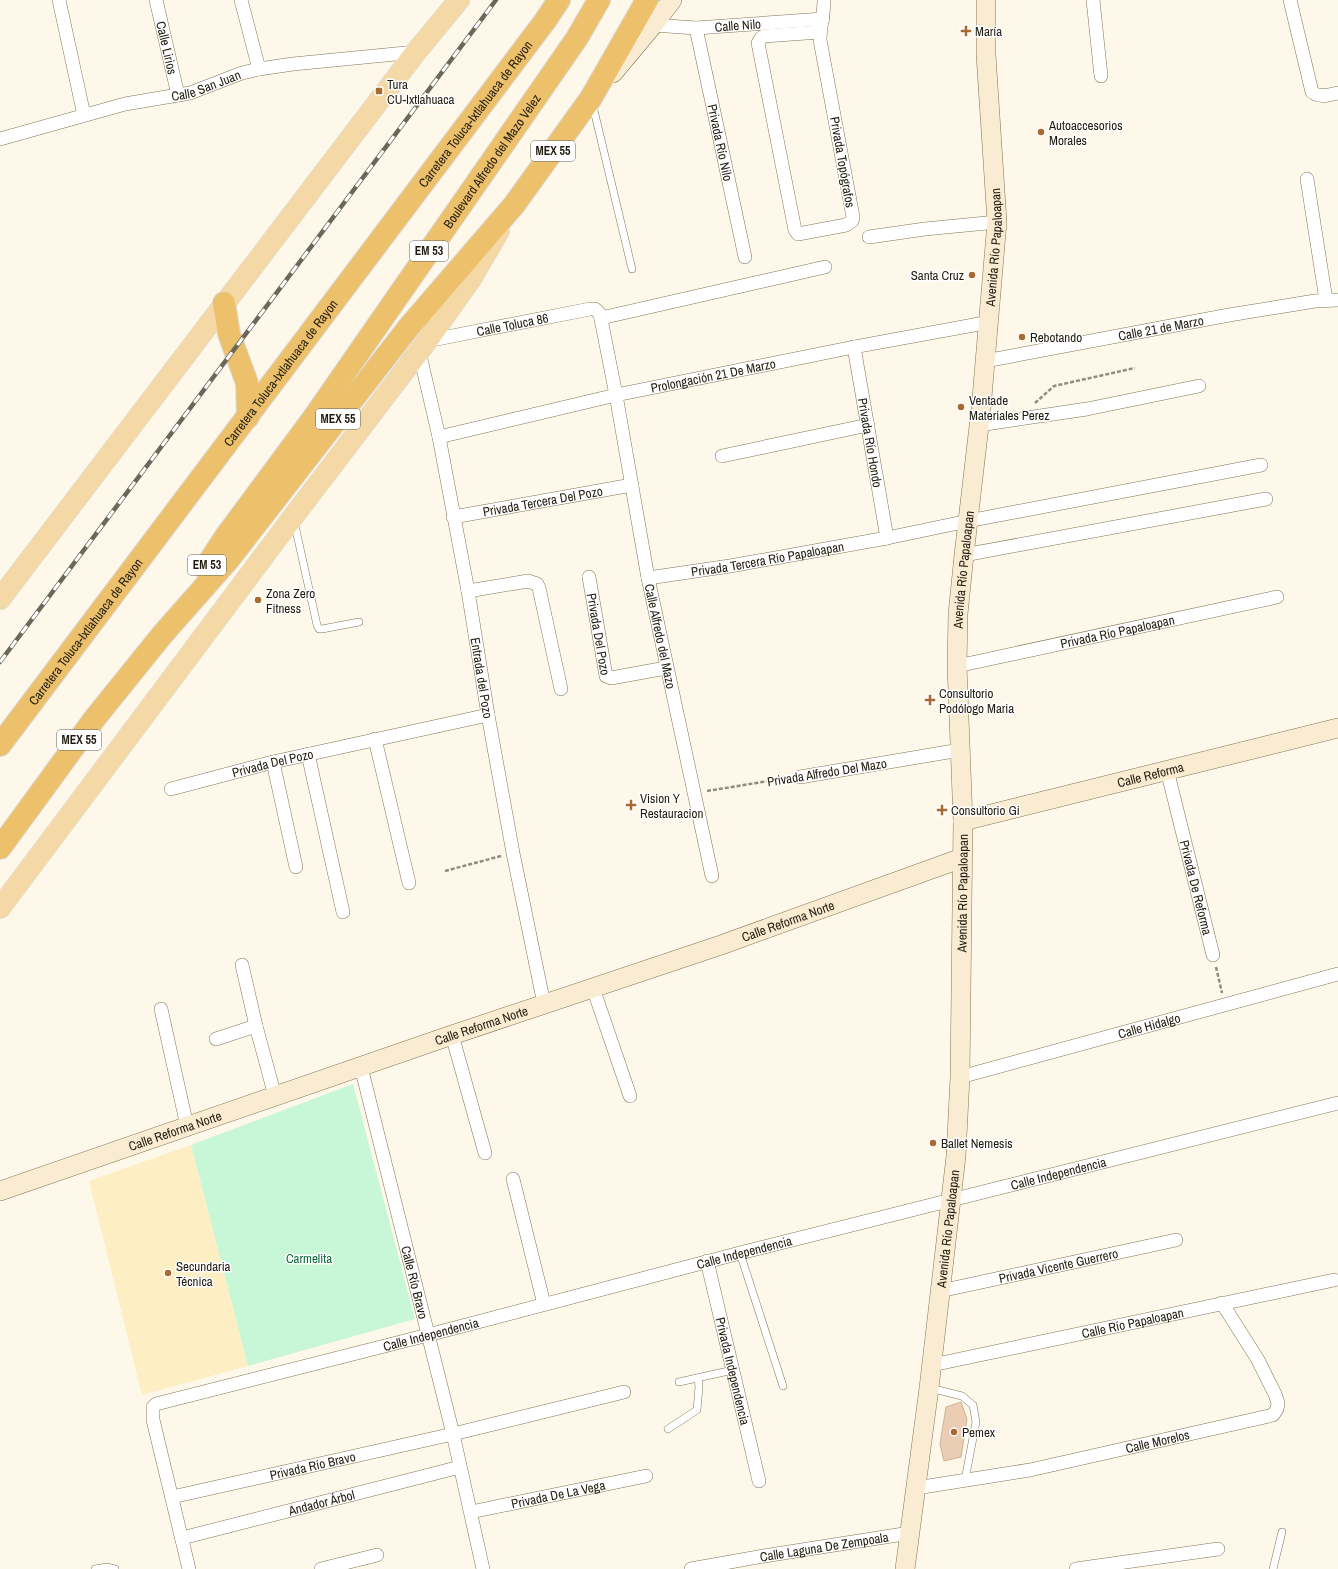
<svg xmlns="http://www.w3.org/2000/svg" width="1338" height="1569" font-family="'Archivo Narrow',sans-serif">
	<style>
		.built { fill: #fdeec3 }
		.green { fill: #c7f7d6 }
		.building { fill: #eacdb3; stroke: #ceb399 }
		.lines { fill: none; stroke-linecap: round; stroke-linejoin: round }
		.lane-casing { stroke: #807555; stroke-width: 8 }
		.street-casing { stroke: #807555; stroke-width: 14 }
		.secondary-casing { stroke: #807555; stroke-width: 20 }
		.primary-casing { stroke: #dbdbd9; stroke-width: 22 }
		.highway-casing { stroke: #dbdbd9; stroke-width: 24 }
		.path { stroke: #908c7e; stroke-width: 2.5; stroke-dasharray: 4 2; stroke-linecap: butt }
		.lane { stroke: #fff; stroke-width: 7 }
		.street { stroke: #fff; stroke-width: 13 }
		.secondary { stroke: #faecd3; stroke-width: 19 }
		.primary { stroke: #f4d9a7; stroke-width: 21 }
		.highway { stroke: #edc06c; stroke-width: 22 }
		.rail-casing { stroke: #6b6759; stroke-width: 4.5 }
		.rail { stroke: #fff; stroke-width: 3; stroke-dasharray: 9; stroke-linecap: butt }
		.poi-dot { fill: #a96931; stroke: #fff; stroke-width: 1.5 }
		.labels { text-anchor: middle; stroke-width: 3; stroke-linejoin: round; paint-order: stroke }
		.shield { fill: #fff; stroke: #636057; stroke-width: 1 }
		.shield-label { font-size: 12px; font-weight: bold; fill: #201c0f }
		.street-label { font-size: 13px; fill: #201c0f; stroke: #fff }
		.poi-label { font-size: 13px; fill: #201c0f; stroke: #fff; text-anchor: start }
		.park-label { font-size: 13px; fill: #0d693d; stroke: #fff }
	</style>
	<rect width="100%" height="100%" fill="#fdf8ea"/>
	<polygon class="built" points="191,1145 248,1366 142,1395 89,1181"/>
	<polygon class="green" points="353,1084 415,1319 248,1366 191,1145"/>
	<polygon class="building" points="961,1402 967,1419 961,1457 944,1461 940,1444 946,1407"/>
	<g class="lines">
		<g class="lane-casing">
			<g id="lane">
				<polyline points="592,102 632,269"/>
				<polyline points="294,521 317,625 319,629 322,629 359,622"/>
				<polyline points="740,1253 783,1386"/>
				<polyline points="679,1382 733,1370"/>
				<polyline points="930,1388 962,1396 973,1405 976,1422 965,1480"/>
				<polyline points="668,1429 697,1410 699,1387 698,1378"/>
				<polyline points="95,1569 107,1567 115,1569"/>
				<polyline points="1273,1569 1282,1532"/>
			</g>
		</g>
		<g class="street-casing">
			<g id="street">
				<polyline points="59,0 84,115"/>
				<path id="s1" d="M156,0L178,95"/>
				<polyline points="241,0 259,69"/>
				<polyline points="1093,0 1101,76"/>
				<path d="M1290,0L1312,92C1320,98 1328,95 1338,93"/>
				<path id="s2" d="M653,25L696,28L823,19"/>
				<path id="s3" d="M696,28L745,257"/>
				<path d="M820,32L764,36L761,38L758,43L795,230L798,234L846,225L852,221L853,217L820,40C820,27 824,14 824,0"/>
				<path id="s4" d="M0,139L125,104L190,93L242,73L259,69L293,64L416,52"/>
				<polyline points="1307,179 1326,300"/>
				<polyline points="869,237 925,229 997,222"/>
				<polyline points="601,318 825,267"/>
				<path id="s5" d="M427,341L590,309H595L600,314L616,395L648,578L712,876"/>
				<path id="s6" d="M854,347L887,538"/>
				<path id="s7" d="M419,351L439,437L468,591L488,715L513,853L544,1004"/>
				<path id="s8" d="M985,361L1229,315L1315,301L1338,300"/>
				<polyline points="979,425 1087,409 1199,386"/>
				<path id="s9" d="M439,437L616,395L854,347L990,322"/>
				<polyline points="722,456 868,425"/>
				<path id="s10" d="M453,517L632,485"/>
				<polyline points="964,555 1266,499"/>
				<path id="s11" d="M589,577L606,676L611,678L666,668"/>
				<path id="s12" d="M648,578L730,566L887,538L968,521L1261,465"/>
				<polyline points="468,591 528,581 537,584 539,588 561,689"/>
				<path id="s13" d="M957,666L1277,597"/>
				<polyline points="375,739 409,883"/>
				<polyline points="308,754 343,912"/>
				<polyline points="273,762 296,867"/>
				<path id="s14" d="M1167,770L1213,955"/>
				<polyline points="800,777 960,750"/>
				<path id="s15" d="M171,789L273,762L488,715"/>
				<polyline points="242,965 256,1026 275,1096"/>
				<polyline points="593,988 630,1096"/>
				<polyline points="161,1009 187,1126"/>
				<polyline points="452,1035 485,1153"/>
				<polyline points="216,1039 256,1026"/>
				<path id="s16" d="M361,1067L453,1434L483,1569"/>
				<path id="s17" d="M960,1077L1338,974"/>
				<polyline points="513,1179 544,1304"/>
				<path id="s18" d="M707,1261L759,1481"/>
				<path id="s19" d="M940,1291L1176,1240"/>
				<path id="s20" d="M932,1365L1334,1280"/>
				<path id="s21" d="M916,1488L1030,1470L1273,1415L1277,1409L1278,1403L1275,1394L1258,1360L1222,1303"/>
				<path id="s22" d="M172,1497L453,1434L624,1392"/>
				<path id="s23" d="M471,1512L646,1476"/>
				<path id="s24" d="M182,1538L460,1467"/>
				<path id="s25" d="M189,1569L153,1420V1407L156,1404L428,1335L740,1253L1338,1103"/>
				<polyline points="321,1569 377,1555"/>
				<path id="s26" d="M691,1569L764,1556L910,1533"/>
				<polyline points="1076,1569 1218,1549"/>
			</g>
		</g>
		<g class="secondary-casing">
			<g id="secondary">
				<polyline points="613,73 653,25 672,0"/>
				<path id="s27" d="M963,821L1338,728"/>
				<path id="s28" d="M0,1191L452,1035L721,945L962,858"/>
				<path id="s29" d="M905,1569L929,1388L956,1156L960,1077L963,821L957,666L958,614L964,555L981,409L997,222L986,55V0"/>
			</g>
		</g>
		<g class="primary-casing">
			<g id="primary">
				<polyline points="0,599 416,52 459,0"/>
				<polyline points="0,908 293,517 427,341 471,279 499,231"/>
			</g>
		</g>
		<g class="highway-casing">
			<g id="highway">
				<polyline points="224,303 229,334 247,383 248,417"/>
				<path id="s30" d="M205,568L226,536L312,420L498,152L577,38L599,0"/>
				<path id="s31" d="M0,745L545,21L559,0"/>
				<polyline points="0,848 95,718 162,635 229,559 408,328 514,205 591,98 647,0"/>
			</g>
		</g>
		<g class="path">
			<polyline points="1035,403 1054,386 1135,368"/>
			<polyline points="707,791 787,778"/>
			<polyline points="445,871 501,856"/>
			<polyline points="1216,967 1222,993"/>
		</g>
		<use href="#lane" class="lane"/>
		<use href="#street" class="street"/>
		<use href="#secondary" class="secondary"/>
		<use href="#primary" class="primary"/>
		<use href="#highway" class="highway"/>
		<g class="rail-casing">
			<polyline id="rail" points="0,662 496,0"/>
		</g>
		<use href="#rail" class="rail"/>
	</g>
	<g class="poi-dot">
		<path d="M964 25h4v4h4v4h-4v4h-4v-4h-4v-4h4z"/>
		<rect x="375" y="87" width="8" height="8" rx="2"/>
		<circle cx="1041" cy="132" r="4"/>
		<circle cx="972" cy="275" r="4"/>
		<circle cx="1022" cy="337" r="4"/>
		<circle cx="961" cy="407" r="4"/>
		<circle cx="258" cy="600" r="4"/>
		<path d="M928 694h4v4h4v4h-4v4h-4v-4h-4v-4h4z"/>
		<path d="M629 799h4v4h4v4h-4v4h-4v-4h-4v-4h4z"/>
		<path d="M940 804h4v4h4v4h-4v4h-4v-4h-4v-4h4z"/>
		<circle cx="933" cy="1143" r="4"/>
		<circle cx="168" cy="1273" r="4"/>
		<circle cx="954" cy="1432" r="4"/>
	</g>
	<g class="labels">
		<g class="shield">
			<rect x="531" y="141" width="44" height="20" rx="3"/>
			<rect x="410" y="241" width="38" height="20" rx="3"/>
			<rect x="316" y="409" width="44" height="20" rx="3"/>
			<rect x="188" y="555" width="38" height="20" rx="3"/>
			<rect x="57" y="730" width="44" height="20" rx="3"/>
		</g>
		<g class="shield-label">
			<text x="553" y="155">MEX 55</text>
			<text x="429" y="255">EM 53</text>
			<text x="338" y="423">MEX 55</text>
			<text x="207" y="569">EM 53</text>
			<text x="79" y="744">MEX 55</text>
		</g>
		<g class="street-label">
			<text dy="5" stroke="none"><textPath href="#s2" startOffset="85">Calle Nilo</textPath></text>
			<text dy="5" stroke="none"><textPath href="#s1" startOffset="49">Calle Lirios</textPath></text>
			<text dy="5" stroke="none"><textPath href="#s4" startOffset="213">Calle San Juan</textPath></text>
			<text dy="5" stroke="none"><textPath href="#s31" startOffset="790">Carretera Toluca-Ixtlahuaca de Rayon</textPath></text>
			<text dy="5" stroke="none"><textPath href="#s3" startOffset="117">Privada Río Nilo</textPath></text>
			<text dy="5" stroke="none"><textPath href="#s30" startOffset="498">Boulevard Alfredo del Mazo Velez</textPath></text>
			<text transform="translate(843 162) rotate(80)" y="5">Privada Topógrafos</text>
			<text dy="5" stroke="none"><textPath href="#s29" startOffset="1327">Avenida Río Papaloapan</textPath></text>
			<text dy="5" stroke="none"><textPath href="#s5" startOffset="87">Calle Toluca 86</textPath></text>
			<text dy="5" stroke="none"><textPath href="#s8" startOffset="179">Calle 21 de Marzo</textPath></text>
			<text dy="5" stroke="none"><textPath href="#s31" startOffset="466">Carretera Toluca-Ixtlahuaca de Rayon</textPath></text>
			<text dy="5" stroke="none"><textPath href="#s9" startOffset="281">Prolongación 21 De Marzo</textPath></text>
			<text dy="5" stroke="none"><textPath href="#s6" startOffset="97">Privada Río Hondo</textPath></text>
			<text dy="5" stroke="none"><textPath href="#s10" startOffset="91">Privada Tercera Del Pozo</textPath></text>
			<text dy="5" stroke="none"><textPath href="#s12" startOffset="121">Privada Tercera Río Papaloapan</textPath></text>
			<text dy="5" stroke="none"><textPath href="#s29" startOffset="1003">Avenida Río Papaloapan</textPath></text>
			<text dy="5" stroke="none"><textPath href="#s31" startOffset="142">Carretera Toluca-Ixtlahuaca de Rayon</textPath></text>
			<text dy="5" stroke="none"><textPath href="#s11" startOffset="58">Privada Del Pozo</textPath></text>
			<text dy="5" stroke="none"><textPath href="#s13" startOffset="164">Privada Río Papaloapan</textPath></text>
			<text dy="5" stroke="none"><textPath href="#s5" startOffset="506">Calle Alfredo del Mazo</textPath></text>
			<text dy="5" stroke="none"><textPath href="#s7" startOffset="333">Entrada del Pozo</textPath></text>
			<text dy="5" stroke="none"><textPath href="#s15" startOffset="105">Privada Del Pozo</textPath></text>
			<text transform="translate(827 772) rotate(-9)" y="5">Privada Alfredo Del Mazo</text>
			<text dy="5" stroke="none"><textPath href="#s27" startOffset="193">Calle Reforma</textPath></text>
			<text dy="5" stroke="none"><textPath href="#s14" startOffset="121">Privada De Reforma</textPath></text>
			<text dy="5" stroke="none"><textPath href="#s29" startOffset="679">Avenida Río Papaloapan</textPath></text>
			<text dy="5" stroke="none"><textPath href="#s28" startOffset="833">Calle Reforma Norte</textPath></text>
			<text dy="5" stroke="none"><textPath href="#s28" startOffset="509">Calle Reforma Norte</textPath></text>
			<text dy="5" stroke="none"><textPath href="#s17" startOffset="196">Calle Hidalgo</textPath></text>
			<text dy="5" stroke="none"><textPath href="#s28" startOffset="185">Calle Reforma Norte</textPath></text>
			<text dy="5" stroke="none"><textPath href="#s25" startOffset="1102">Calle Independencia</textPath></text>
			<text dy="5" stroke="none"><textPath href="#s29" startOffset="343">Avenida Río Papaloapan</textPath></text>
			<text dy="5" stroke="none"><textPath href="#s25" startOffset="778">Calle Independencia</textPath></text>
			<text dy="5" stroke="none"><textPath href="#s19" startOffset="121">Privada Vicente Guerrero</textPath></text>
			<text dy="5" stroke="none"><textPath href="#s16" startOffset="222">Calle Río Bravo</textPath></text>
			<text dy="5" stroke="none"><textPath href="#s20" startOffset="205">Calle Río Papaloapan</textPath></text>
			<text dy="5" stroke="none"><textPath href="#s25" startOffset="454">Calle Independencia</textPath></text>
			<text dy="5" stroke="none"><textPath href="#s18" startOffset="113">Privada Independencia</textPath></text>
			<text dy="5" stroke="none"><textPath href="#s21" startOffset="246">Calle Morelos</textPath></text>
			<text dy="5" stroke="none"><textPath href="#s22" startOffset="144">Privada Río Bravo</textPath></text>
			<text dy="5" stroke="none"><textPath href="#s23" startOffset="89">Privada De La Vega</textPath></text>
			<text dy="5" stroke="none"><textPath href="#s24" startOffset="144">Andador Árbol</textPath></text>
			<text dy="5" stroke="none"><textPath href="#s26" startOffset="135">Calle Laguna De Zempoala</textPath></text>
		</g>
		<g class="poi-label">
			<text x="975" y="36">María</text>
			<text x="387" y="89">Tura<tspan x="387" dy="15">CU-Ixtlahuaca</tspan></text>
			<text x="1049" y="130">Autoaccesorios<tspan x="1049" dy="15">Morales</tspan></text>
			<text x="964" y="280" text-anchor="end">Santa Cruz</text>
			<text x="1030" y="342">Rebotando</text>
			<text x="969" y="405">Ventade<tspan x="969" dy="15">Materiales Perez</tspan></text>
			<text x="266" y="598">Zona Zero<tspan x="266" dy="15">Fitness</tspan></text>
			<text x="939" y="698">Consultorio<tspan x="939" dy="15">Podólogo Maria</tspan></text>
			<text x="640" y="803">Vision Y<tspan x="640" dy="15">Restauracion</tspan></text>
			<text x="951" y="815">Consultorio Gi</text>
			<text x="941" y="1148">Ballet Nemesis</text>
			<text x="176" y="1271">Secundaria<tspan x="176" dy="15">Técnica</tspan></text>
			<text x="962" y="1437">Pemex</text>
		</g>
		<g class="park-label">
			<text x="309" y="1263">Carmelita</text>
		</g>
	</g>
</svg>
